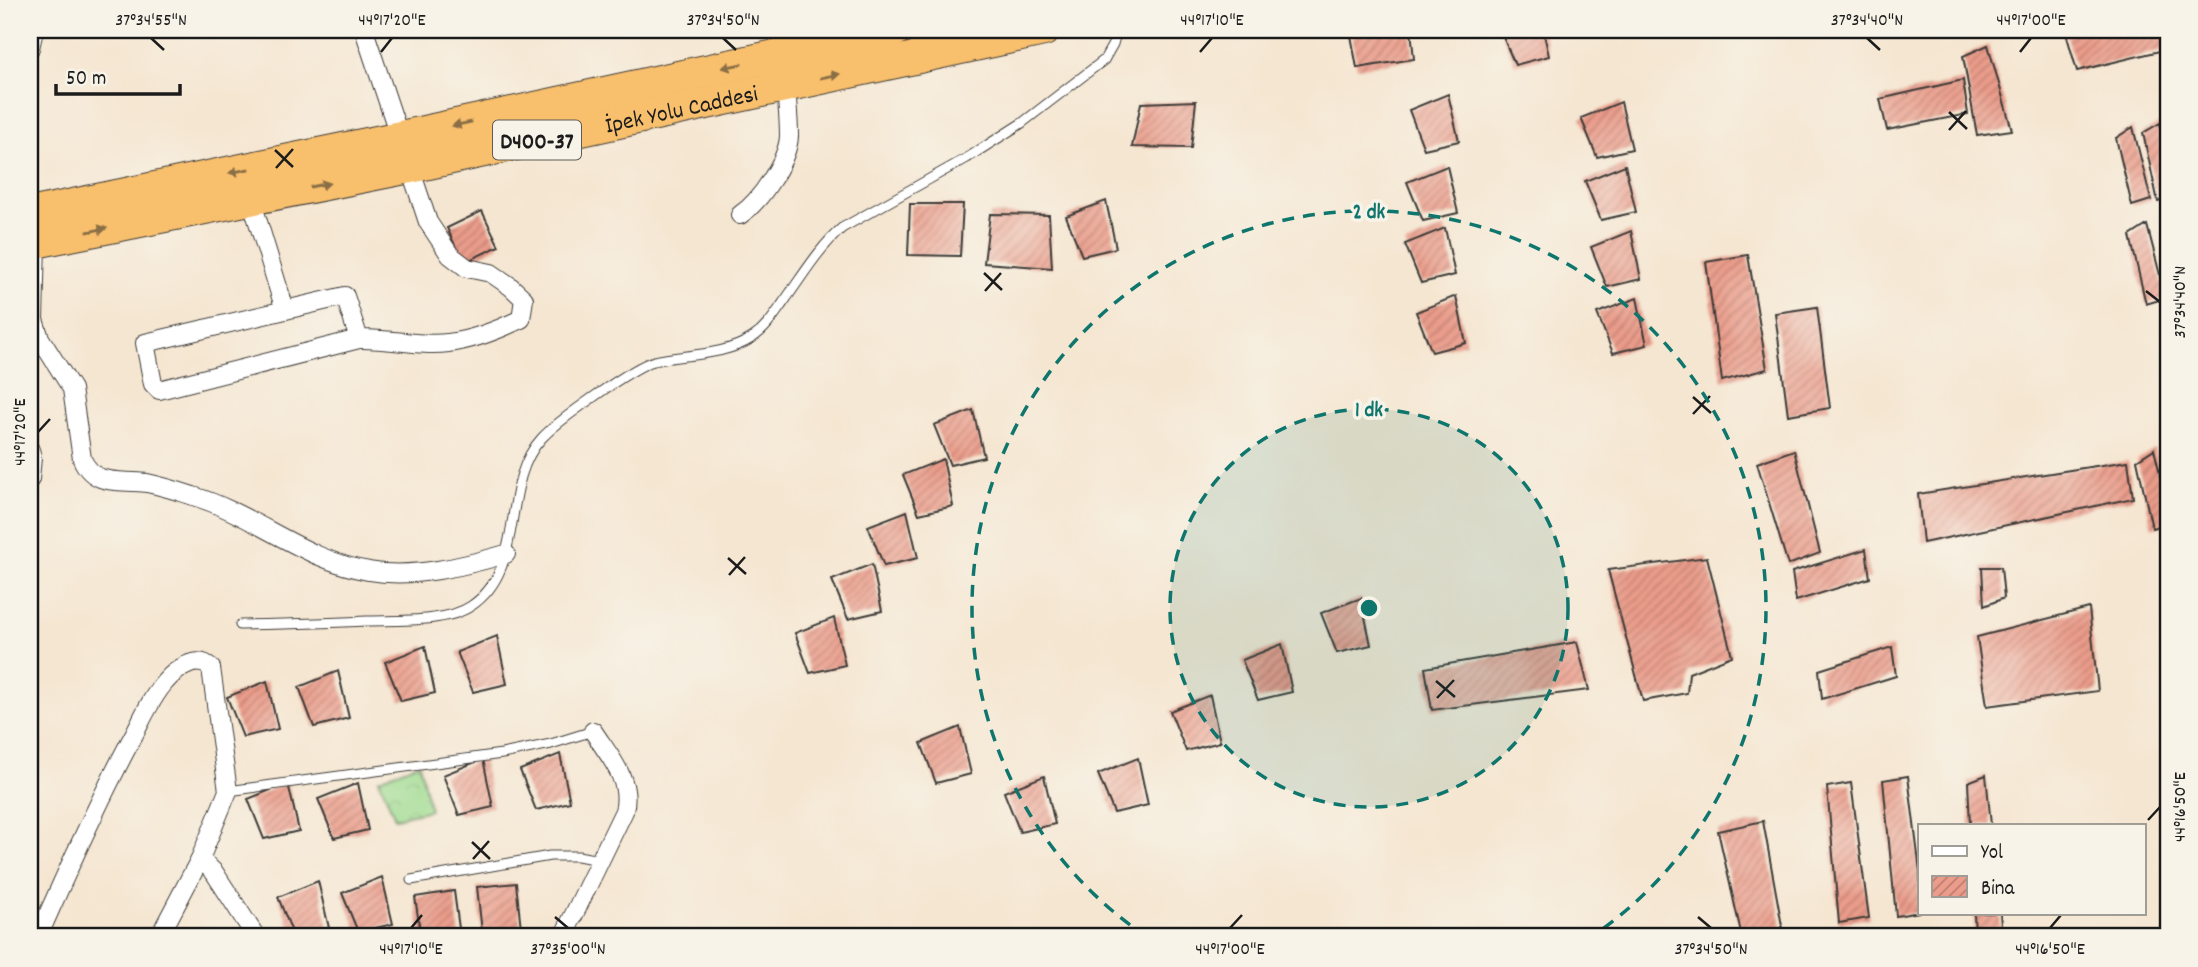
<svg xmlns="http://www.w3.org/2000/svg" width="2198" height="967" font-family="Dekko,sans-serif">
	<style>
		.park { fill: url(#park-crowns); stroke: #5e7c56; stroke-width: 2 }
		.building { fill: url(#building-hatch) }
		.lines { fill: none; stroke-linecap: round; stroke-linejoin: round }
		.lane-casing { stroke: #3d3a37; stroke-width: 11 }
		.street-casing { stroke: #3d3a37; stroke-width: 20 }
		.highway-casing { stroke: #3d3a37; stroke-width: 34 }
		.lane { stroke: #fff; stroke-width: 9 }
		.street { stroke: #fff; stroke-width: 18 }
		.highway { stroke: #f8bf6c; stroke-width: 32 }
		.oneway { fill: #8a6e44 }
		.ticks { fill: none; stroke: #1c1c1c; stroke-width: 2.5 }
		.ring { fill: none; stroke: #0f766e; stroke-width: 3.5; stroke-dasharray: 12 9 }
		.labels { text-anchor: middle; stroke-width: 7; stroke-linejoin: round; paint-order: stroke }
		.shield { fill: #f7f3e8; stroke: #5e5c59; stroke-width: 2 }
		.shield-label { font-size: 23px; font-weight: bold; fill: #1c1c1c }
		.street-label { font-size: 24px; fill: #1c1c1c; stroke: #f7f3e8 }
		.centre { fill: #0f766e; stroke: #f7f3e8; stroke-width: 3.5 }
		.ring-label { font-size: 21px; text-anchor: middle; font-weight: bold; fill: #0f766e; stroke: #f7f3e8; stroke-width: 7; stroke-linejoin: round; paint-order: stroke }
		.neatline { fill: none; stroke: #1c1c1c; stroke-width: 2.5 }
		.ticks-label { font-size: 18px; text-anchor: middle; fill: #1c1c1c }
	</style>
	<defs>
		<pattern id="park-crowns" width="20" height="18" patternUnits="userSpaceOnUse" patternTransform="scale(1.75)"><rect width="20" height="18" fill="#9fdc91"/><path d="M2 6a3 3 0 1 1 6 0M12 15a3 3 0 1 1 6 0" fill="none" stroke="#88bc7c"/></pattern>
		<pattern id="building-hatch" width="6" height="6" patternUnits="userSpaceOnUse" patternTransform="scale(1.75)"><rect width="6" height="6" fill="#eb9c8a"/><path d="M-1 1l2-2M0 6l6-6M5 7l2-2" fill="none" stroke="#be7e70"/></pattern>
	</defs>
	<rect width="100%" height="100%" fill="#f7f3e8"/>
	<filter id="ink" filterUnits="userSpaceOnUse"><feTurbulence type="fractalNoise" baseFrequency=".0143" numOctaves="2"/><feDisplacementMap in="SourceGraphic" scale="14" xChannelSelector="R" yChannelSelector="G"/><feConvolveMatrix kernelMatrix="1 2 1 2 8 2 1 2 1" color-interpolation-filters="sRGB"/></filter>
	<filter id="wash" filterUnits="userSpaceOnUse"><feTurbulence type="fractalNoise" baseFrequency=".00686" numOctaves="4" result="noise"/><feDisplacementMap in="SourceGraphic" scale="28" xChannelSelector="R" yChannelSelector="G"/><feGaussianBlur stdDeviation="1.57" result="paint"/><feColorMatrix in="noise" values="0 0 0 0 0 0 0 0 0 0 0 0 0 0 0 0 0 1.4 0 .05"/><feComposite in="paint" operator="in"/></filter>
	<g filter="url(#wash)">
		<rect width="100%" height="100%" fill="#f5e6d1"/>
		<polygon class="park" points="419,763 430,810 395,818 379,779"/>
		<g id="blocks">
			<g class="building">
				<polygon points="1350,30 1411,30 1414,59 1357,68"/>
				<polygon points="1500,30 1543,30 1549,56 1515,65"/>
				<polygon points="2079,30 2168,30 2168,49 2077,71 2066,33"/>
				<polygon points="1988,45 2012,130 1977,135 1963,56"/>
				<polygon points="1963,80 1968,114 1887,130 1880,99"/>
				<polygon points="1448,94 1459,141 1424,149 1409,110"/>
				<polygon points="1196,101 1191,148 1132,147 1141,103"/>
				<polygon points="1621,102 1632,149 1597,157 1581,118"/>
				<polygon points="2160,123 2168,155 2168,199 2158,202 2143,133"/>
				<polygon points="2133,127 2151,200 2132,206 2116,138"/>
				<polygon points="1625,165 1636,212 1601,220 1585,181"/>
				<polygon points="1447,166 1458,213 1423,221 1407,182"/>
				<polygon points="1106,201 1116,248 1082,256 1066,216"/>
				<polygon points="910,204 963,204 960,256 908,255"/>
				<polygon points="482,211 499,246 463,263 447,228"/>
				<polygon points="990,214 1049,215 1052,268 984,263"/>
				<polygon points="2147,225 2166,298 2146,304 2130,236"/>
				<polygon points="1445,228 1455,275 1421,283 1405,244"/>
				<polygon points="1631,231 1641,279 1607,287 1591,247"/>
				<polygon points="1748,255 1767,369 1722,381 1706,262"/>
				<polygon points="1456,296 1466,343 1432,352 1416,312"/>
				<polygon points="1637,298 1647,345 1613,353 1597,313"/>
				<polygon points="1817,307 1830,408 1788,415 1775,313"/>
				<polygon points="973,410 984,457 950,465 934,425"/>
				<polygon points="2154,449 2168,507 2168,524 2152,528 2137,460"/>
				<polygon points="1794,450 1820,553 1788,565 1757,463"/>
				<polygon points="943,459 953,506 919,514 903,475"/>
				<polygon points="2128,461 2133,498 1923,543 1918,494"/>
				<polygon points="907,511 918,558 884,566 868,526"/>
				<polygon points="1866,549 1870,578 1796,601 1792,572"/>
				<polygon points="1707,557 1732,656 1689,673 1687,693 1643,701 1608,570"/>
				<polygon points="872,564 882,611 848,619 832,580"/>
				<polygon points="1982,567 2001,567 2004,598 1984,606"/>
				<polygon points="1361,598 1371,645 1337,653 1321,613"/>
				<polygon points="2089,608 2098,691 1987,706 1977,637"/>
				<polygon points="834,618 845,665 810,673 795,633"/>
				<polygon points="497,636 507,684 473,692 457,652"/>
				<polygon points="1577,642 1589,690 1432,710 1425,668"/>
				<polygon points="1282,644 1292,692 1258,700 1242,660"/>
				<polygon points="425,646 435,693 401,701 385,662"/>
				<polygon points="1892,647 1896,676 1822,699 1819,670"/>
				<polygon points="338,671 349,718 314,727 299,687"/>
				<polygon points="267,681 278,729 243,737 227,697"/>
				<polygon points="1210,695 1220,742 1186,751 1170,711"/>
				<polygon points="960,727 971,774 936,783 921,743"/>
				<polygon points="560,754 570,802 536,810 520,770"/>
				<polygon points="1138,758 1148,805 1114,813 1098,774"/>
				<polygon points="483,759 493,807 459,815 443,775"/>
				<polygon points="1986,775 1991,825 1970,825 1968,782"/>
				<polygon points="1044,776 1055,824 1020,832 1004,792"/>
				<polygon points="1908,776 1920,871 1920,912 1896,916 1883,780"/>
				<polygon points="288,783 299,831 264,839 248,799"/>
				<polygon points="358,783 368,830 334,838 318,799"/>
				<polygon points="1851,783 1869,918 1839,923 1827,787"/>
				<polygon points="1763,821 1784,937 1742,937 1718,831"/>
				<polygon points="382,877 393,924 358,932 342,893"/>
				<polygon points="318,881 329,928 294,937 278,897"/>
				<polygon points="516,883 521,928 482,932 477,887"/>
				<polygon points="454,891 460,936 421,937 415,897"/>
				<polygon points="1974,913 2000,913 2002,937 1975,937"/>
			</g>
		</g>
	</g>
	<g filter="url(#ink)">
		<use href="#blocks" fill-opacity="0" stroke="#3d3a37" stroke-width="2"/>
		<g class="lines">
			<g class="lane-casing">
				<g id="lane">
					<path d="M240,625C283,624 325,623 367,621C397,620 446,623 471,606C528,568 499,485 541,439C556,422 634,366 654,361C685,354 724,356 752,338C766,329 774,316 783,303C802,277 818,249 842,228L967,158L1022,123L1104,60L1113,44L1117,30"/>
					<polyline points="228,791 502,754 551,744 593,731"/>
					<polyline points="411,880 550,856 578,856 599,860"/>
				</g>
			</g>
			<g class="street-casing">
				<g id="street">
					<polyline points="30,48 34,30"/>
					<polyline points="251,199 285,310"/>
					<path d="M740,215C760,202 788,160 789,136C789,119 787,102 786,86"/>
					<path d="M36,242L34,320L40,338L72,389L82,459C95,488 121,479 147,483C162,486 178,491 193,496C254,514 305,561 369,571C413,579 464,566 506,554"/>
					<path d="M359,339L345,296L145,343L153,384L159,390L359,339C388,338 422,347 448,343C473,340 498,330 521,319L524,299L510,286L491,273L467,268L450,255L428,222L364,30"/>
					<polyline points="30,450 32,457 30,479"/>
					<polyline points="200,859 214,872 256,937"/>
					<path d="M38,937C67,871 96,806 130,742C141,722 150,699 165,682C175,670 197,654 211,668L228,791L200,859L159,937"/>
					<path d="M563,937L624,811C632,780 609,756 593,731"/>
				</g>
			</g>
			<g class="highway-casing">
				<g id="highway">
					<polyline points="30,214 401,137 895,30"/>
					<path id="s1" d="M30,243L410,167L1044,30"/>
				</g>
			</g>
			<use href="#lane" class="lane"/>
			<use href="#street" class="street"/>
			<use href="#highway" class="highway"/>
		</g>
		<defs><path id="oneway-solid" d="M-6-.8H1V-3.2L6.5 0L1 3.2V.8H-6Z" transform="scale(1.75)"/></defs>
		<g class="oneway">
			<use href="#oneway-solid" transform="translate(732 66) rotate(168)"/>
			<use href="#oneway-solid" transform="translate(830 76) rotate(-12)"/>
			<use href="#oneway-solid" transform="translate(462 124) rotate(168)"/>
			<use href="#oneway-solid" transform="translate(239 171) rotate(168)"/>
			<use href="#oneway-solid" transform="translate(320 185) rotate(-11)"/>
			<use href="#oneway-solid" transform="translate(97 230) rotate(-11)"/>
		</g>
	</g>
	<path class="ticks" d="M151,38L164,50M723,38L736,50M1867,38L1880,50M381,52L392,38M1200,52L1212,38M2020,52L2031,38M1949,112L1967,129M1949,130L1966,111M275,150L293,167M276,168L293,149M984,273L1002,290M985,291L1001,273M2146,291L2160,302M1693,397L1711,413M1693,414L1710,396M38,432L50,419M728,558L746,574M729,575L745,557M1436,681L1455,697M1437,698L1454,680M2148,820L2160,807M472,842L490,859M473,859L489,841M555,917L568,928M1698,917L1711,928M411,928L422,915M1230,928L1242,915M2050,928L2061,915"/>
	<circle cx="1369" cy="608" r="199" fill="#0f766e" fill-opacity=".12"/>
	<g class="ring">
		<circle cx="1369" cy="608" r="199"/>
		<path d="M1147 937A397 397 0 1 1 1591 937"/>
	</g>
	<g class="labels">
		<rect class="shield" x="493" y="120.5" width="88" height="39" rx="5"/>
		<g class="shield-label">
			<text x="537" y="148">D400-37</text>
		</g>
		<g class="street-label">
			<text dy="8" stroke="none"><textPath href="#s1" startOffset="665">İpek Yolu Caddesi</textPath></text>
		</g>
	</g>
	<circle cx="1369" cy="608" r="10" class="centre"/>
	<g class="ring-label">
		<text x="1369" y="218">2 dk</text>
		<text x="1369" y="416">1 dk</text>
	</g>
	<rect width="2198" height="967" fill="none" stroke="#f7f3e8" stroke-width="77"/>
	<rect x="1918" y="824" width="228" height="91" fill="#f7f3e8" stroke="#9f9d96" stroke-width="2"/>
	<rect x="1932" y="846" width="35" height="10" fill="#ffffff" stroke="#9f9d96" stroke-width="2"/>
	<text x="1981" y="858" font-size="21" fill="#1c1c1c">Yol</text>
	<rect x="1932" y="876" width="35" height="21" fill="url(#building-hatch)" stroke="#9f9d96" stroke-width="2"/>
	<text x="1981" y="894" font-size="21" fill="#1c1c1c">Bina</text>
	<path d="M56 84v10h124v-10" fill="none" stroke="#1c1c1c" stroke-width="3.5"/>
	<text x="66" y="84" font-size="21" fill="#1c1c1c" stroke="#f7f3e8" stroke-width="5" paint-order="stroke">50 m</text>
	<rect x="38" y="38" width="2122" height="890" class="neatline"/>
	<g class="ticks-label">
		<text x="151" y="25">37°34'55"N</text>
		<text x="392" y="25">44°17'20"E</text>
		<text x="723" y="25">37°34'50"N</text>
		<text x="1212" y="25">44°17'10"E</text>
		<text x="1867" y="25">37°34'40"N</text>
		<text x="2031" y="25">44°17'00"E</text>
		<text transform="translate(2179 302) rotate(-90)" y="6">37°34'40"N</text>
		<text transform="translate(19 432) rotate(-90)" y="6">44°17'20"E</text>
		<text transform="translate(2179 807) rotate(-90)" y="6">44°16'50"E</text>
		<text x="411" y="954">44°17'10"E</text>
		<text x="568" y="954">37°35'00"N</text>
		<text x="1230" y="954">44°17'00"E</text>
		<text x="1711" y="954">37°34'50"N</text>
		<text x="2050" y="954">44°16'50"E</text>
	</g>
</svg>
